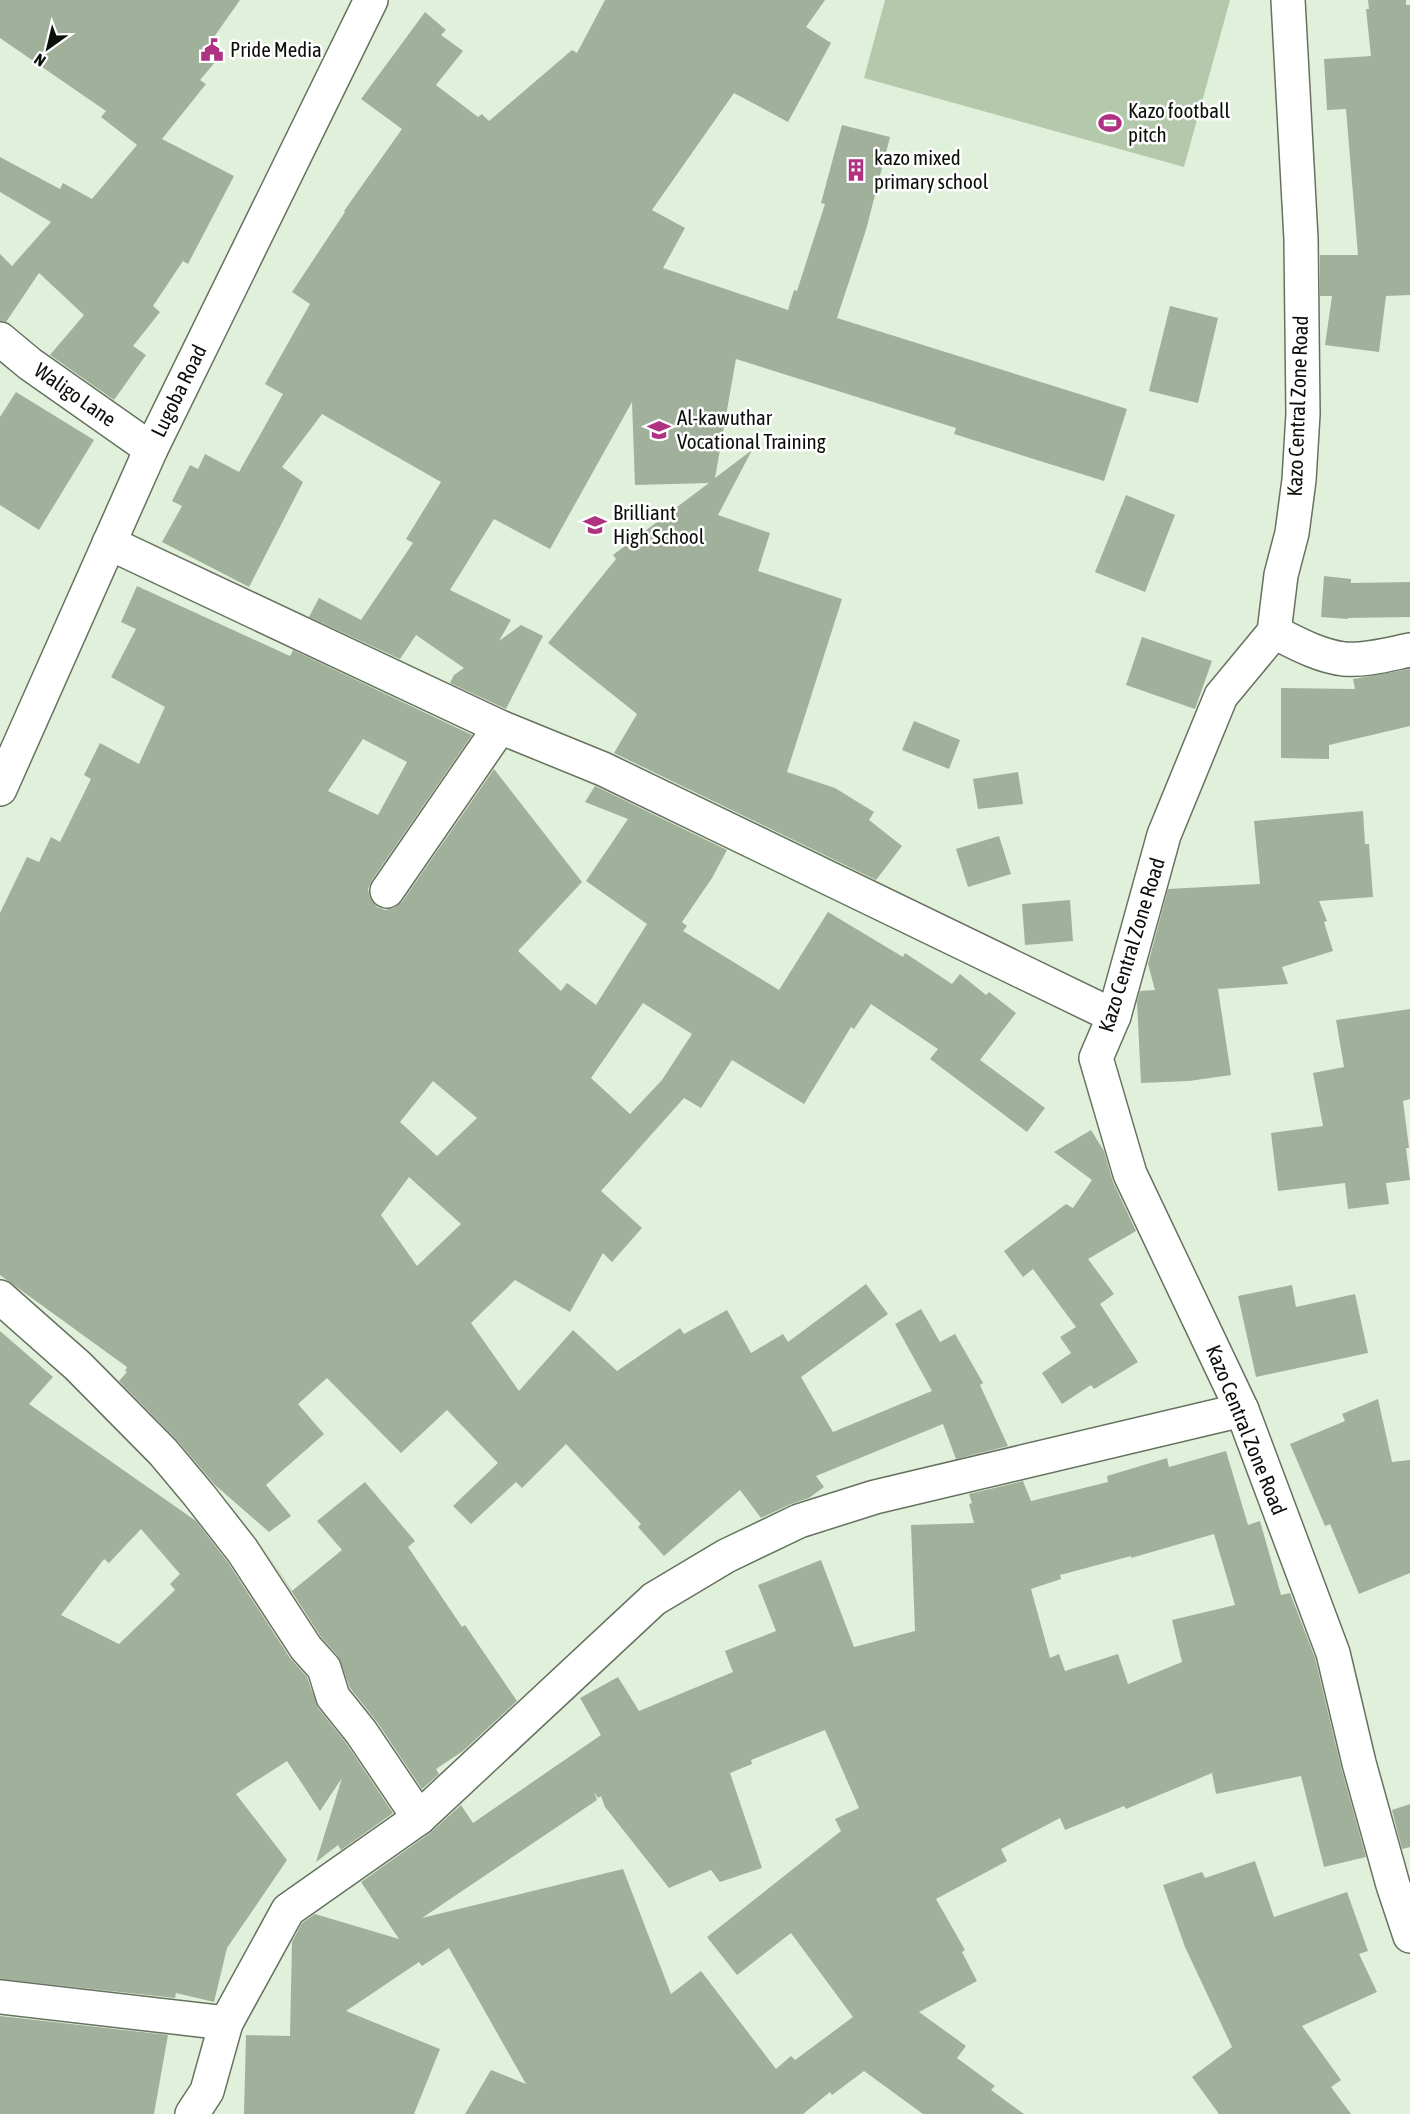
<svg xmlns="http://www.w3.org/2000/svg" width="1410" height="2114" font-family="'Asap Condensed',sans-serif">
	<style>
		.green { fill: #b4c9ab }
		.building { fill: #a1b09b; fill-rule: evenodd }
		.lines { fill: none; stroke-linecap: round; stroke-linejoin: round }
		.minor-casing { stroke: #65725f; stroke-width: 36 }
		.tertiary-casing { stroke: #65725f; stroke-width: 36 }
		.minor { stroke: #fff; stroke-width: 33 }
		.tertiary { stroke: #fff; stroke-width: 33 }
		.labels { text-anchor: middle; stroke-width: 5; stroke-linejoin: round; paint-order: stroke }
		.poi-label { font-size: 21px; fill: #0b0f09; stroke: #fff; text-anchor: start }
		.street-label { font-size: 21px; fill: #0b0f09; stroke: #fff }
	</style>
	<rect width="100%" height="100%" fill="#e1f0db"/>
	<polygon class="green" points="885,0 1230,0 1184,167 864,78"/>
	<g class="building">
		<polygon points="0,0 240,0 209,44 222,54 200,80 206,84 162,139 234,176 188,264 183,261 153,306 160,312 133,346 146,355 114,400 50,355 84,315 39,273 6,322 0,321 0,254 12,266 51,222 0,192 0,157 60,189 63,183 92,199 137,145 101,117 106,111 0,38"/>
		<polygon points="605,0 825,0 806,27 831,43 788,122 734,93 652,210 685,228 663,268 788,310 794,290 797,291 825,204 821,203 842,125 890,137 866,230 837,318 1127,409 1104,481 954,434 956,428 736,359 715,478 752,450 718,515 770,533 758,571 842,599 787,772 835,788 874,812 869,820 902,846 876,880 614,753 637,714 548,643 616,559 613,555 709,483 635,485 632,402 550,549 494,519 450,590 511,620 499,641 521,625 543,636 506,709 450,683 454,675 464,668 416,635 400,659 309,617 319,598 361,620 413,543 406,539 441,482 322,414 282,467 303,482 249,587 162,542 182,506 172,501 190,465 198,469 205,454 239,472 283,394 265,384 310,304 292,292 345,212 344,211 402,129 361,99 425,12 446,30 441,35 463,51 436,85 478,117 482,114 489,121 572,50 577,53"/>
		<polygon points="1368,0 1406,0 1406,5 1410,5 1410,295 1386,296 1379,352 1325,345 1332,296 1320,296 1320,255 1358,255 1346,109 1327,110 1324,59 1371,56 1366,9 1369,9"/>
		<polygon points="1170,306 1218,318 1198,403 1149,391"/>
		<polygon points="16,392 94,440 39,530 0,505 0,417"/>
		<polygon points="1126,495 1175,515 1145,592 1095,572"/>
		<polygon points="1324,576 1351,579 1351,583 1410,582 1410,617 1348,618 1348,619 1321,617"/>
		<path d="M137,586L290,656L293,650L472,735L372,880L368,889L370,898L377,907L385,910L394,908L402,902L494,769L582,882L518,951L561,991L567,983L596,1005L647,924L586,881L628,819L585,802L595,786L727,850L712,878L682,922L687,926L683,931L779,990L828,912L903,957L905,953L952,984L960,974L986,995L989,992L1016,1013L980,1060L1045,1108L1027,1132L930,1059L938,1049L871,1004L854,1029L851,1027L804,1104L732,1060L701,1108L684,1098L601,1191L642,1228L612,1262L603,1253L570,1312L515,1280L471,1323L519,1391L573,1330L617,1371L680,1328L684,1334L727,1310L751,1353L783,1334L788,1342L866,1284L888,1314L801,1377L833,1432L932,1391L895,1324L921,1309L940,1342L955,1334L983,1383L980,1385L1008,1446L956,1459L943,1424L816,1476L824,1487L809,1498L791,1504L761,1518L740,1490L664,1556L638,1527L641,1524L566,1444L522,1488L516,1482L471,1524L453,1506L498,1463L447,1410L401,1453L327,1378L298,1404L324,1434L266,1485L291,1516L269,1532L215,1485L176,1439L119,1381L127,1372L125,1371L127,1367L0,1275V913L27,857L39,862L51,837L60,842L91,779L84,775L100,743L139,764L165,707L111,677L136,629L121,622ZM363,739L407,762L378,815L328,791ZM643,1003L692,1034L662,1080L630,1114L591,1078ZM433,1081L477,1118L437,1156L400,1122ZM409,1177L461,1224L417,1266L381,1215Z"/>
		<polygon points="1142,637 1212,661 1195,709 1126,685"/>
		<polygon points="1410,669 1410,726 1329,745 1329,759 1281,758 1281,688 1355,689 1353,679"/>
		<polygon points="914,721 960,740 949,769 902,750"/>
		<polygon points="1018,772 1023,804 978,809 973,779"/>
		<polygon points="1363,811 1365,844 1369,844 1373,897 1319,901 1327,921 1324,922 1333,951 1282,967 1288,984 1218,989 1231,1075 1189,1081 1141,1083 1137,1002 1140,991 1155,990 1148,964 1168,889 1260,884 1254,821"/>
		<polygon points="999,836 1011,874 968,887 956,849"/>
		<polygon points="1070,900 1073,941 1025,945 1022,904"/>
		<polygon points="1410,1009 1410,1099 1403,1101 1409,1148 1406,1148 1410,1180 1386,1183 1389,1204 1348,1209 1345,1183 1278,1191 1271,1133 1323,1126 1313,1073 1344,1067 1336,1020"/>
		<polygon points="1091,1130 1104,1151 1113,1182 1136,1231 1088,1259 1114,1294 1100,1304 1138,1362 1094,1389 1091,1385 1062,1404 1042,1373 1071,1353 1060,1337 1076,1327 1033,1269 1023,1277 1004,1251 1066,1204 1073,1208 1092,1180 1054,1152"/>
		<polygon points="1292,1285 1296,1307 1355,1294 1368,1353 1256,1377 1238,1296"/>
		<path d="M0,1331L53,1377L29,1404L196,1521L227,1561L290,1658L307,1677L318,1708L346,1743L393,1813L341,1850L338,1845L316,1862L342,1778L320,1811L287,1761L236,1794L287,1860L227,1948L214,2002L176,1993L175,1998L0,1979ZM141,1529L180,1574L170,1584L175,1590L119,1644L61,1615L104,1559L109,1563Z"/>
		<polygon points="1378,1399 1392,1462 1410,1460 1410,1573 1359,1594 1330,1524 1325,1526 1290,1444 1345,1421 1342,1414"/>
		<path d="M1226,1451L1248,1525L1260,1521L1281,1595L1290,1593L1315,1658L1341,1767L1366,1857L1324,1867L1301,1776L1216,1794L1212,1773L1126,1809L1124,1806L1065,1830L1060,1818L1001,1849L1007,1861L936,1899L965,1950L962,1952L977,1981L919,2012L966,2046L957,2058L995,2086L991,2090L1024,2114H923L864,2071L832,2095L830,2092L803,2114H465L491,2070L526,2084L449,1948L422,1966L419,1962L346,2011L440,2049L414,2114H244L246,2035L290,2036L292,1942L302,1923L315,1914L399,1939L361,1882L430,1833L461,1805L473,1823L601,1735L580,1698L618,1677L639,1711L733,1672L725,1651L776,1631L758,1585L821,1560L854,1647L915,1631L911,1525L974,1523L969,1504L972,1503L969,1494L1023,1481L1031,1501L1108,1482L1107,1476L1167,1458L1169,1467ZM1214,1534L1235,1605L1172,1620L1182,1662L1128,1684L1118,1654L1065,1671L1059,1654L1050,1658L1031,1589L1061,1579L1060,1575L1131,1556V1558ZM825,1730L859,1808L835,1819L841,1831L707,1937L737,1975L791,1933L853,2017L795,2060L791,2056L776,2069L701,1971L671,1994L623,1869L422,1918L597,1800L594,1792L598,1798L601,1796L605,1807L669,1888L711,1870L720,1882L762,1868L730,1773L752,1764L751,1760Z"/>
		<polygon points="365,1482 415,1541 408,1547 462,1627 465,1625 517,1701 463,1751 436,1769 439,1774 422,1789 377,1722 350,1688 338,1656 321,1637 261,1544 292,1591 342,1550 317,1521"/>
		<polygon points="1410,1804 1410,1847 1402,1849 1392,1810"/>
		<polygon points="1255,1861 1274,1917 1347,1892 1368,1951 1359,1954 1377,1992 1302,2026 1341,2080 1331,2087 1351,2114 1219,2114 1192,2077 1232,2047 1185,1947 1163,1885 1202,1872 1205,1878"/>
		<polygon points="0,2016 168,2035 154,2114 0,2114"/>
	</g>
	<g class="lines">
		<g class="minor-casing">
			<g id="minor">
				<polyline points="1288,0 1301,239 1303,414 1299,480 1292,533 1281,575 1274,632 1221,696 1164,835 1114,1016 1096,1058 1130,1174 1242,1410 1333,1653 1359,1763 1393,1885 1410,1936"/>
				<polyline points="0,339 30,364 151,449"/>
				<polyline points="109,543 500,727 603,769 1114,1016"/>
				<path d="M1274,632C1296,643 1319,656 1344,659C1365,661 1390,654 1410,650"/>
				<polyline points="387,891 500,727"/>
				<polyline points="0,1297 78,1366 163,1452 199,1495 242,1550 306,1648 324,1668 333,1697 361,1732 419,1818"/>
				<polyline points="0,1997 226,2023"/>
				<polyline points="192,2114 207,2091 226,2023 288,1910 419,1818 654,1599 726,1556 799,1521 875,1497 1242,1410"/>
			</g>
		</g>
		<g class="tertiary-casing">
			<polyline id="tertiary" points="0,789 151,449 371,0"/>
		</g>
		<use href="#minor" class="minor"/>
		<use href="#tertiary" class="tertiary"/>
	</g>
	<defs>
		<g id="civic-bare" transform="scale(1.8)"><path d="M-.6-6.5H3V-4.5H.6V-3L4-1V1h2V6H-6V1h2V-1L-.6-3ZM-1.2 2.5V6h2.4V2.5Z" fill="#af3181" stroke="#fff" stroke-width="2.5" paint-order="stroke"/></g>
		<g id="stadium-bare" transform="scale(1.8)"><path d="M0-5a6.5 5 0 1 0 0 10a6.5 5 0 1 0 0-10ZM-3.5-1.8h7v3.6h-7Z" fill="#af3181" stroke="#fff" stroke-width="2.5" paint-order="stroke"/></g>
		<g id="building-bare" transform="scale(1.8)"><path d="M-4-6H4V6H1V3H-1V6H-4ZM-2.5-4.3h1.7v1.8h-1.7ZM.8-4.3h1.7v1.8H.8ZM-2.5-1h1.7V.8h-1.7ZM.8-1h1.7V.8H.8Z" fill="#af3181" stroke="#fff" stroke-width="2.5" paint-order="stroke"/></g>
		<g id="school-bare" transform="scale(1.8)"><path d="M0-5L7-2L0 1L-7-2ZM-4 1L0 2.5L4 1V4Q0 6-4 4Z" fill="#af3181" stroke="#fff" stroke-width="2.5" paint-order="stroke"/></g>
	</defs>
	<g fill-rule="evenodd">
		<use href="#civic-bare" x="212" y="50"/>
		<use href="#stadium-bare" x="1110" y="123"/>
		<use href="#building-bare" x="856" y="170"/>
		<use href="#school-bare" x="659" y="430"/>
		<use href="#school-bare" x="595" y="525"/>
	</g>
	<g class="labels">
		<g class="poi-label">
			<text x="230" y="57">Pride Media</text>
			<text x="1128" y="118">Kazo football<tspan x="1128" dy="24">pitch</tspan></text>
			<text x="874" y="165">kazo mixed<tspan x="874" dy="24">primary school</tspan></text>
			<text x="677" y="425">Al-kawuthar<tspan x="677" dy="24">Vocational Training</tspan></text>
			<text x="613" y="520">Brilliant<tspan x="613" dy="24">High School</tspan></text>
		</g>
		<g class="street-label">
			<text transform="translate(179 391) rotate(-64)" y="7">Lugoba Road</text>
			<text transform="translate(75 395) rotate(35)" y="7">Waligo Lane</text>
			<text transform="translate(1298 406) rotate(-88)" y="7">Kazo Central Zone Road</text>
			<text transform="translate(1132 945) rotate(-73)" y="7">Kazo Central Zone Road</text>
			<text transform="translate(1246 1430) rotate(68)" y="7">Kazo Central Zone Road</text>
		</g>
	</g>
	<g transform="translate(48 48) rotate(214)" stroke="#ffffff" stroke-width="4.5" paint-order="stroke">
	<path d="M0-4.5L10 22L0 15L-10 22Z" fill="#0b0f09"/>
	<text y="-9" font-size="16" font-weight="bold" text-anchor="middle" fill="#0b0f09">N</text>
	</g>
</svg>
